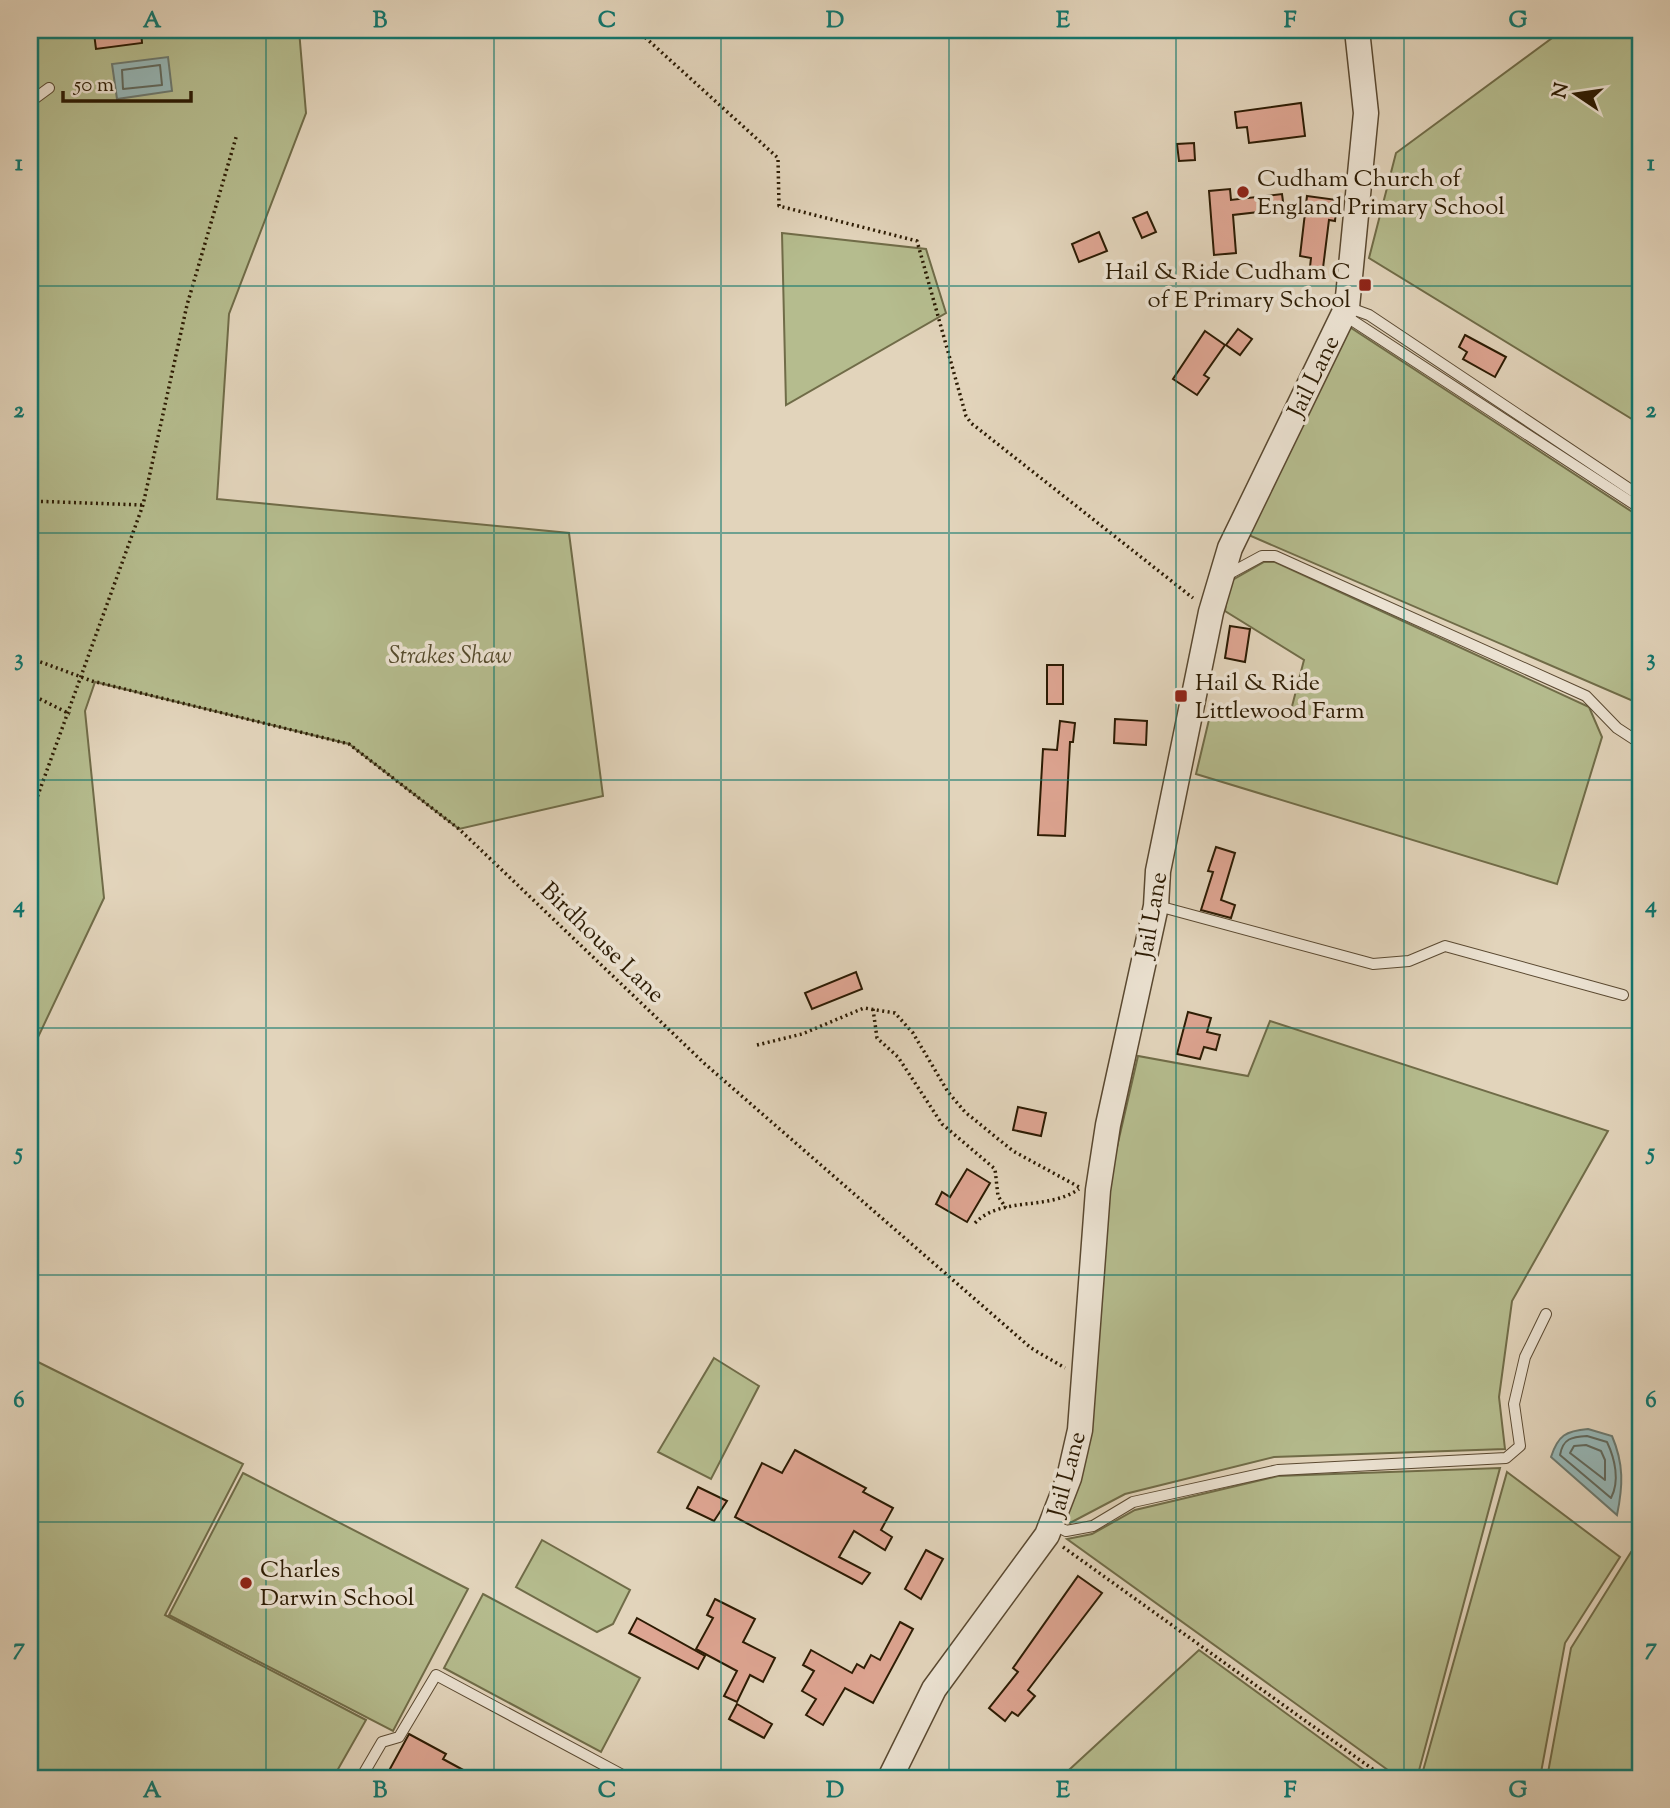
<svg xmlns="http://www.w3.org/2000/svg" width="1670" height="1808" font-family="'Sorts Mill Goudy',serif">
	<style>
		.green { fill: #b5bc8e; stroke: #706c48; stroke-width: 2 }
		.water { fill: #96b7b7; stroke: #6c796f; stroke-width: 2 }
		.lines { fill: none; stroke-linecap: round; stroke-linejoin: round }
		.shore { stroke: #61695d; stroke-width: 2 }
		.building { fill: #dea592; stroke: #2c1b03; stroke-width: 2 }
		.service-casing { stroke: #5a4931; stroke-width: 12 }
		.tertiary-casing { stroke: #5a4931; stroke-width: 27 }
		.path { stroke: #2c1b03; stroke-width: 3.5; stroke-dasharray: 2 3.5; stroke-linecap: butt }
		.service { stroke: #ece3d3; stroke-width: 10 }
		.tertiary { stroke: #ece3d3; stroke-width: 24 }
		.grid { fill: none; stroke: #0f766e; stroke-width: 2; stroke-opacity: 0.55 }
		.poi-dot { fill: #8f2418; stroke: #ece3d3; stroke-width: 2.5 }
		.labels { text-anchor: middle; stroke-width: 7; stroke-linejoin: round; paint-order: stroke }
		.poi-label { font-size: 24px; fill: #2c1b03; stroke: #ece3d3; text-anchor: start }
		.street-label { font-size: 24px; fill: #2c1b03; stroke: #ece3d3 }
		.park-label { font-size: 24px; font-style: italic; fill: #554b2d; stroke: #ece3d3 }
		.neatline { fill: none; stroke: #0f766e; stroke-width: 2.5 }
		.grid-label { font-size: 23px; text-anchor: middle; font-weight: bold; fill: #0f766e }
	</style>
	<rect width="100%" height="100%" fill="#e2d4bb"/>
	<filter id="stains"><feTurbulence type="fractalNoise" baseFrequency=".00286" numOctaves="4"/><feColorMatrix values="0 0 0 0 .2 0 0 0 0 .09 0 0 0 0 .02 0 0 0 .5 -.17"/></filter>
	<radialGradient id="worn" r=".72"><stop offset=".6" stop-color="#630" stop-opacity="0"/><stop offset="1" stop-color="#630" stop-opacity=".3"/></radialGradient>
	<g class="green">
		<polygon points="30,30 299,30 306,113 229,314 217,499 569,533 603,796 459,829 349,744 95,682 85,711 104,898 30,1054"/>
		<polygon points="1563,30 1640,30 1640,424 1369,258 1396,153"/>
		<polygon points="782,233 926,249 946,313 786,405"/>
		<polygon points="1345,324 1640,517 1640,704 1244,533"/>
		<polygon points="1264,562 1275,562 1589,707 1602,737 1557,884 1196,774 1212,707 1289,718 1304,660 1225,611 1229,582"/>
		<polygon points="1270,1021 1608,1131 1512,1301 1499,1397 1505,1449 1274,1457 1125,1494 1070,1523 1064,1518 1108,1186 1138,1056 1248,1076"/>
		<polygon points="30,1358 243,1464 165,1615 366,1720 333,1778 30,1778"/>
		<polygon points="714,1358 759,1386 711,1479 658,1452"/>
		<polygon points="1500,1468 1417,1778 1399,1778 1067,1539 1092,1534 1135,1510 1278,1476"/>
		<polygon points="1507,1472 1620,1557 1565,1643 1540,1778 1421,1778"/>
		<polygon points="243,1473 468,1589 393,1731 169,1615"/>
		<polygon points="542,1540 630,1590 613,1624 597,1632 516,1587"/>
		<polygon points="1631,1552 1640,1557 1640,1778 1547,1778 1571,1648"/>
		<polygon points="483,1594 640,1678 601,1752 444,1668"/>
		<polygon points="1199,1650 1375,1778 1080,1778 1070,1769"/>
	</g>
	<g class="water">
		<polygon points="168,57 172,91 117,99 112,64"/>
		<path d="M1588,1429L1612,1436C1624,1464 1623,1486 1617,1515L1551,1457C1558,1435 1566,1431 1588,1429Z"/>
	</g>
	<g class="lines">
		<g class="shore">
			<polygon points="160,65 162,85 123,89 122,70"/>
			<path d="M1587,1436L1607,1442C1615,1459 1620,1481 1611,1498L1560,1455C1563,1438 1572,1437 1587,1436Z"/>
			<polygon points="1586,1445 1601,1451 1605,1460 1605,1480 1570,1453 1574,1446"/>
		</g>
	</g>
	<g class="building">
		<polygon points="117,30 141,30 142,43 96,49 94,33"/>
		<polygon points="1301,103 1305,136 1249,143 1247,127 1237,128 1235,112"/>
		<polygon points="1194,143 1195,160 1179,161 1177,144"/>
		<polygon points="1230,189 1231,200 1282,194 1284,209 1233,215 1236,253 1214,255 1209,191"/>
		<polygon points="1307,196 1337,200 1335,221 1329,220 1323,268 1310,267 1311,258 1300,256"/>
		<polygon points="1147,212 1156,232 1142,238 1133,218"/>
		<polygon points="1099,232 1107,251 1079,262 1072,244"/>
		<polygon points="1238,329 1252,339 1240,355 1226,345"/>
		<polygon points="1205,331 1225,345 1204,375 1209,378 1197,395 1173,379"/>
		<polygon points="1465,335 1506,357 1495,377 1463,359 1467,352 1459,347"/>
		<polygon points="1230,626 1250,629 1245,662 1225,658"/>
		<rect x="1047" y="665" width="16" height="39"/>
		<polygon points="1115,719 1147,721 1146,745 1114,743"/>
		<polygon points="1060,721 1075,723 1073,742 1070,742 1065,836 1038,835 1043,749 1057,750"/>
		<polygon points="1216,847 1235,853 1221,900 1235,905 1231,918 1201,910 1213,872 1208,871"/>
		<polygon points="856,972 862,989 812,1009 805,993"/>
		<polygon points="1188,1012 1211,1018 1207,1032 1220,1035 1216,1050 1204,1047 1200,1059 1177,1054"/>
		<polygon points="1018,1107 1046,1113 1041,1136 1013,1130"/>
		<polygon points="967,1169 990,1183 967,1222 936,1204 942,1192 950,1197"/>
		<polygon points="795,1450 866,1488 863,1492 893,1508 881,1530 892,1537 885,1550 854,1531 839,1557 870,1573 862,1584 735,1517 762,1463 782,1473"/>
		<polygon points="698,1487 727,1501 714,1521 687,1508"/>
		<polygon points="926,1550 943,1559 921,1599 905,1589"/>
		<polygon points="1078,1576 1102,1593 1028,1690 1035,1696 1018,1716 1012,1712 1005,1721 989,1708 1018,1672 1013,1668"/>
		<polygon points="715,1599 755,1619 743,1642 775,1658 763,1682 750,1675 737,1702 724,1696 737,1671 696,1649 713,1618 707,1615"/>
		<polygon points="637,1618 705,1656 698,1669 629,1633"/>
		<polygon points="900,1622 913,1629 873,1703 845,1688 823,1725 806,1715 816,1699 802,1691 814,1671 803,1665 811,1650 852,1673 857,1664 864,1668 871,1655 880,1660"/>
		<polygon points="737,1704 772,1724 764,1738 729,1719"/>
		<polygon points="409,1734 446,1754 443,1759 478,1778 385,1778"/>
	</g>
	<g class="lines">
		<g class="service-casing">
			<g id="service">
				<polyline points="30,102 49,88"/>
				<polyline points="1347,307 1369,315 1640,496"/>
				<polyline points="1344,315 1640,508"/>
				<polyline points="1225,576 1262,556 1275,556 1586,696 1617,728 1640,743"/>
				<polyline points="1158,906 1373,964 1409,961 1445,946 1623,995"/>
				<polyline points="1053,1524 1066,1531 1093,1526 1133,1502 1278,1470 1506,1458 1520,1446 1514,1404 1525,1357 1546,1314"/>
				<polyline points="361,1778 382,1742 399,1737 436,1675 628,1778"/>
			</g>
		</g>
		<g class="tertiary-casing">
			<polyline id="tertiary" points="890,1778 934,1689 1047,1535 1069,1478 1080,1430 1098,1190 1108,1125 1156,906 1158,871 1211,612 1230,548 1347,307 1366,113 1357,30"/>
		</g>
		<g class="path">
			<polyline points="637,30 778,158 779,206 917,241 966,416 971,423 1193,598"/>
			<polyline points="30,501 143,505"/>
			<polyline points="30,658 92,681 349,744 459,829 705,1064 1031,1348 1065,1368"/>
			<polyline points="30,694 70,714"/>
			<polyline points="30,817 143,505 187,305 237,134"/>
			<polyline points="873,1009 877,1038 898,1057 942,1124 995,1169 998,1196 1006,1208"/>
			<polyline points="757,1045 802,1034 864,1008 895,1013 913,1033 948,1092 965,1112 1013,1151 1079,1187"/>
			<path d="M975,1223C1001,1196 1048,1211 1079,1189"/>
			<polyline points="1063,1547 1385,1778"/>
		</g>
		<use href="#service" class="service"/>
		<use href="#tertiary" class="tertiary"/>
	</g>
	<path class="grid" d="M266,30V1778M494,30V1778M721,30V1778M949,30V1778M1176,30V1778M1404,30V1778M30,286H1640M30,533H1640M30,780H1640M30,1028H1640M30,1275H1640M30,1522H1640"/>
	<g class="poi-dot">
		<circle cx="1243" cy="192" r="7"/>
		<rect x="1358" y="278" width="14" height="14" rx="3.5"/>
		<rect x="1174" y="689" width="14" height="14" rx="3.5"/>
		<circle cx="246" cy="1583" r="7"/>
	</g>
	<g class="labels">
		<g class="poi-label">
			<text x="1257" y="186">Cudham Church of<tspan x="1257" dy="28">England Primary School</tspan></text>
			<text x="1351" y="279" text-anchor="end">Hail &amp; Ride Cudham C<tspan x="1351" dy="28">of E Primary School</tspan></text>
			<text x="1195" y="690">Hail &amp; Ride<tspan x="1195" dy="28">Littlewood Farm</tspan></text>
			<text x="260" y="1577">Charles<tspan x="260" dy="28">Darwin School</tspan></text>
		</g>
		<g class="street-label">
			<text transform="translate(1313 376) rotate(-64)" y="8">Jail Lane</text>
			<text transform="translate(1151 915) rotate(-80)" y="8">Jail Lane</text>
			<text transform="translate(603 942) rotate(44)" y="8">Birdhouse Lane</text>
			<text transform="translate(1066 1474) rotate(-75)" y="8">Jail Lane</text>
		</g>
		<g class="park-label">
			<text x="450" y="663">Strakes Shaw</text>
		</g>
	</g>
	<rect width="1670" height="1808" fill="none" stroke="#e2d4bb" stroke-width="77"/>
	<g transform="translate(1576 94) rotate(283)" stroke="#ece3d3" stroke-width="5" paint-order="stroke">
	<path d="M0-5L12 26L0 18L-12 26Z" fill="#2c1b03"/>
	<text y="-10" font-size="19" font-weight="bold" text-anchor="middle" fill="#2c1b03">N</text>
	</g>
	<path d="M63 91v10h128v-10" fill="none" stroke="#2c1b03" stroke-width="3.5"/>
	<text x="74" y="91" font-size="21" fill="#2c1b03" stroke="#ece3d3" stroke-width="5" paint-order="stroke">50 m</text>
	<rect x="38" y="38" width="1594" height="1732" class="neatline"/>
	<g class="grid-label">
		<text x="152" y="27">A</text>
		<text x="380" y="27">B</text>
		<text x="607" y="27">C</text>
		<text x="835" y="27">D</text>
		<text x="1063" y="27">E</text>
		<text x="1290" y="27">F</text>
		<text x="1518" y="27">G</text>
		<text x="19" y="170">1</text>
		<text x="1651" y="170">1</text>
		<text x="19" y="417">2</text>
		<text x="1651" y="417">2</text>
		<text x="19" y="665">3</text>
		<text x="1651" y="665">3</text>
		<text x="19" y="912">4</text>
		<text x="1651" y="912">4</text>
		<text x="19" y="1159">5</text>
		<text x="1651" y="1159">5</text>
		<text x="19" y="1407">6</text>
		<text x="1651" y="1407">6</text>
		<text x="19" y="1654">7</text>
		<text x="1651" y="1654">7</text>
		<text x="152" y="1797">A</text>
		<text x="380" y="1797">B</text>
		<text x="607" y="1797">C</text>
		<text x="835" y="1797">D</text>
		<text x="1063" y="1797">E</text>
		<text x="1290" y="1797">F</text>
		<text x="1518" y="1797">G</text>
	</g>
	<rect width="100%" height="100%" filter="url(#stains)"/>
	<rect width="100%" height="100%" fill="url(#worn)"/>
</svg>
